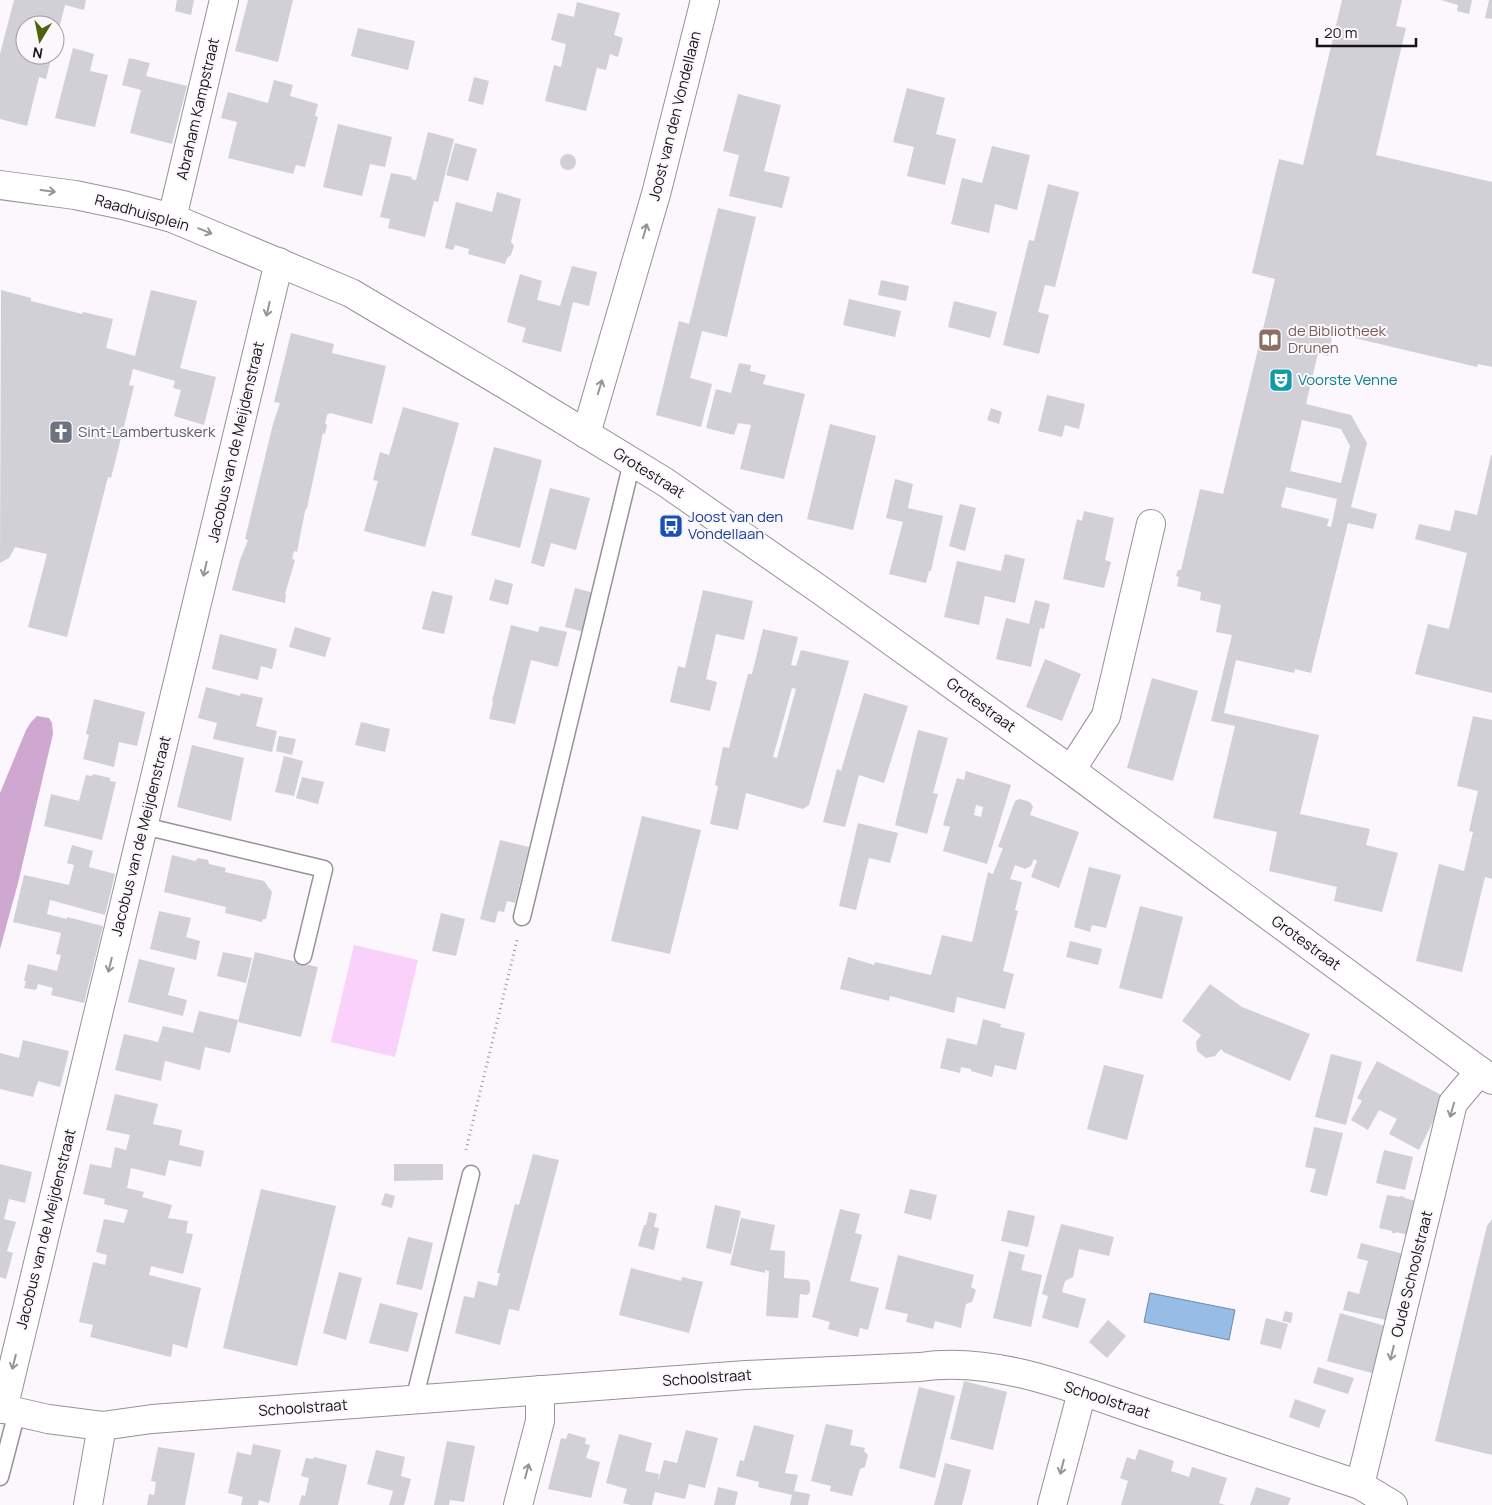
<svg xmlns="http://www.w3.org/2000/svg" width="1492" height="1505" font-family="Manrope,sans-serif">
	<style>
		.green { fill: #f9d1fb }
		.forest { fill: #cfa8d1 }
		.water { fill: #97bce6; stroke: #708aa8 }
		.building { fill: #d1d0d6; fill-rule: evenodd }
		.lines { fill: none; stroke-linecap: round; stroke-linejoin: round }
		.lane-casing { stroke: #969296; stroke-width: 19 }
		.street-casing { stroke: #969296; stroke-width: 30 }
		.secondary-casing { stroke: #969296; stroke-width: 30 }
		.path { stroke: #9c999d; stroke-width: 3; stroke-dasharray: 1 4; stroke-linecap: butt }
		.lane { stroke: #fff; stroke-width: 16 }
		.street { stroke: #fff; stroke-width: 28 }
		.secondary { stroke: #fff; stroke-width: 28 }
		.oneway { stroke: #969596 }
		.labels { text-anchor: middle; stroke-width: 4; stroke-linejoin: round; paint-order: stroke }
		.street-label { font-size: 15px; fill: #161416; stroke: #fbf7fc }
		.education-label { font-size: 15px; fill: #785e54; stroke: #fbf7fc; text-anchor: start }
		.culture-label { font-size: 15px; fill: #0d838f; stroke: #fbf7fc; text-anchor: start }
		.worship-label { font-size: 15px; fill: #5b616d; stroke: #fbf7fc; text-anchor: start }
		.transit-label { font-size: 15px; fill: #164399; stroke: #fbf7fc; text-anchor: start }
	</style>
	<rect width="100%" height="100%" fill="#fbf7fc"/>
	<polygon class="green" points="354,945 418,960 395,1057 331,1042"/>
	<polygon class="forest" points="37,716 49,718 52,723 53,734 18,883 0,949 0,793 26,730 31,722"/>
	<polygon class="water" points="1150,1293 1235,1310 1229,1340 1144,1322"/>
	<g class="building">
		<polygon points="14,0 86,0 84,10 65,5 56,41 55,25 25,25 25,55 52,55 46,79 39,77 27,126 0,119 0,54"/>
		<polygon points="177,0 194,0 191,15 175,11"/>
		<polygon points="248,0 293,0 278,62 235,51"/>
		<path d="M1342,0H1402L1396,26L1406,28L1376,155L1492,182V367L1478,364L1477,367L1350,337L1351,334L1334,329L1328,356L1318,353L1306,404L1351,415L1367,443L1351,507L1377,514L1373,529L1348,523L1311,673L1295,669L1294,673L1236,660L1224,713L1319,735L1300,814L1370,829L1366,845L1398,853L1382,912L1334,901L1337,887L1269,871L1277,832L1213,818L1235,726L1211,721L1232,635L1216,632L1221,605L1200,600L1201,592L1177,586L1179,577L1176,576L1178,570H1181L1200,489L1223,494L1275,279L1252,273L1279,159L1303,165ZM1302,420L1341,429L1350,446L1341,483L1290,471ZM1286,487L1337,499L1331,527L1327,526L1329,519L1281,507Z"/>
		<polygon points="1441,0 1472,0 1469,14 1457,11 1458,5"/>
		<polygon points="1489,0 1492,0 1492,19 1485,18"/>
		<polygon points="577,2 620,13 614,35 623,38 618,57 610,54 606,70 597,68 586,111 545,101 554,65 561,67 566,44 551,40 558,13 574,17"/>
		<polygon points="358,28 415,41 408,70 351,56"/>
		<polygon points="73,48 94,54 90,71 108,75 95,127 55,118"/>
		<polygon points="129,58 150,63 146,76 187,86 172,144 130,133 141,90 122,85"/>
		<polygon points="474,77 489,81 483,105 468,101"/>
		<polygon points="274,80 293,85 290,96 318,104 315,116 318,117 305,167 296,165 293,174 228,158 237,122 221,118 228,92 268,103"/>
		<polygon points="907,88 945,98 936,134 956,139 945,185 907,176 914,147 893,142"/>
		<polygon points="738,94 781,105 764,171 790,177 782,208 729,196 739,155 723,151"/>
		<polygon points="338,124 392,137 385,167 370,164 362,196 323,187"/>
		<polygon points="428,132 454,139 438,202 434,201 425,237 388,228 390,219 380,217 391,173 412,177 411,179 416,180"/>
		<polygon points="455,143 477,149 468,181 446,175"/>
		<polygon points="992,146 1030,155 1017,210 995,204 989,233 951,224 962,178 982,183"/>
		<circle cx="568" cy="162" r="8"/>
		<polygon points="1048,184 1079,192 1055,287 1045,285 1038,312 1049,315 1039,354 1003,345 1029,240 1034,241"/>
		<polygon points="497,192 521,199 511,242 514,246 511,255 507,258 505,264 468,254 469,249 455,245 453,250 445,248 456,202 492,212"/>
		<polygon points="718,208 756,217 727,337 702,331 690,378 712,384 701,427 656,415 679,321 689,324"/>
		<polygon points="572,266 597,272 589,306 573,302 561,352 522,342 526,328 507,322 520,274 542,281 537,300 560,306"/>
		<polygon points="881,280 909,286 906,301 878,295"/>
		<polygon points="1,290 31,298 31,301 82,314 83,312 113,319 106,348 135,356 151,290 197,301 180,368 216,377 204,425 174,416 181,390 173,388 175,381 133,369 129,385 134,386 111,478 108,477 67,637 28,627 47,554 15,547 9,558 0,563"/>
		<polygon points="849,299 901,311 895,337 843,325"/>
		<polygon points="954,301 997,312 990,338 948,327"/>
		<polygon points="291,333 334,344 332,353 386,366 372,424 330,413 327,415 325,424 327,425 325,434 323,433 307,508 305,511 297,552 294,551 292,559 295,560 285,594 286,594 285,603 232,590 240,560 248,540 245,539 273,424 280,403 274,402"/>
		<polygon points="739,363 751,365 750,371 766,375 763,384 805,394 784,479 740,469 751,425 738,423 734,435 706,428 716,389 731,393"/>
		<polygon points="1047,395 1085,404 1079,429 1065,425 1062,437 1038,431"/>
		<polygon points="403,407 459,423 425,547 364,531 378,481 373,480 380,452 389,455"/>
		<polygon points="991,408 1002,412 999,424 987,420"/>
		<polygon points="830,424 876,436 853,530 807,519"/>
		<polygon points="494,447 542,460 520,548 471,535"/>
		<polygon points="1491,455 1492,455 1492,693 1415,674 1428,624 1449,629 1467,553 1415,539 1419,524 1450,531 1455,510 1477,515"/>
		<polygon points="895,479 913,484 908,508 943,516 931,571 929,571 926,583 889,574 903,522 886,518"/>
		<polygon points="550,488 590,498 576,550 551,543 544,567 531,563"/>
		<polygon points="960,504 976,508 965,551 949,546"/>
		<polygon points="1084,511 1114,518 1105,560 1111,562 1104,588 1063,579 1077,519 1082,521"/>
		<polygon points="1005,554 1025,559 1015,603 985,596 979,625 944,617 957,561 1001,571"/>
		<polygon points="495,579 513,584 508,605 489,600"/>
		<polygon points="575,588 594,593 585,632 565,627"/>
		<polygon points="703,590 753,601 744,640 716,634 706,679 717,682 710,711 670,702 678,666 685,668"/>
		<polygon points="432,591 453,596 444,634 422,629"/>
		<polygon points="1035,600 1050,604 1044,629 1040,628 1031,667 996,659 1006,618 1029,624"/>
		<polygon points="511,625 538,632 540,626 567,632 558,667 531,660 515,724 489,719 493,702 492,701"/>
		<polygon points="295,627 331,638 325,657 289,647"/>
		<path d="M763,629L798,637L791,665L796,666L801,650L849,661L809,805L803,809L746,793L738,830L710,824L718,786L715,785L723,747L729,748L748,674H752ZM792,688L796,689L777,758L773,757Z"/>
		<polygon points="220,634 277,649 272,669 261,666 258,680 212,669"/>
		<polygon points="1045,659 1081,674 1062,721 1026,707"/>
		<polygon points="1152,678 1198,691 1173,781 1127,768"/>
		<polygon points="206,687 240,696 241,693 263,698 256,726 277,731 272,752 213,739 217,723 198,718"/>
		<polygon points="864,693 908,706 884,783 859,775 845,827 823,822 837,769 841,771"/>
		<polygon points="94,699 145,712 137,746 119,742 114,767 83,759 89,735 86,734"/>
		<polygon points="1473,716 1492,720 1492,879 1485,877 1462,972 1416,961 1439,864 1464,871 1473,832 1469,831 1478,791 1457,786"/>
		<polygon points="361,722 390,729 385,752 355,745"/>
		<polygon points="918,730 948,738 933,793 938,794 927,834 895,825"/>
		<polygon points="279,736 296,739 292,755 276,751"/>
		<polygon points="192,745 244,758 231,821 177,807"/>
		<polygon points="284,756 303,761 294,796 275,792"/>
		<path d="M966,771L1011,785L987,864L943,851L950,827L943,825L957,778L964,780ZM976,805L983,807L981,817L974,815Z"/>
		<polygon points="93,774 110,778 110,781 116,782 102,840 44,826 51,794 79,801 86,775 92,776"/>
		<polygon points="302,777 324,782 318,804 296,798"/>
		<polygon points="1020,799 1030,802 1033,807 1030,815 1079,832 1059,888 1031,877 1037,861 1034,859 1031,866 1025,869 1015,865 1010,879 1022,882 1015,910 1018,911 1003,971 1014,974 1005,1009 957,997 954,1013 890,996 889,1001 840,989 848,957 874,965 875,962 931,975 942,935 972,942 988,872 993,874 1003,848 998,847 1015,801"/>
		<polygon points="642,816 701,830 670,954 611,941"/>
		<polygon points="858,823 898,833 890,863 869,858 856,910 839,906"/>
		<polygon points="500,840 529,847 515,903 507,901 504,912 498,911 495,923 480,919"/>
		<polygon points="72,845 93,851 89,867 115,874 105,915 50,900 49,905 47,914 67,919 67,917 103,926 84,1003 51,995 53,988 38,984 36,990 24,988 26,981 24,981 28,964 57,971 61,955 56,954 61,933 13,922 24,875 69,885 74,865 67,863"/>
		<polygon points="172,855 195,861 198,858 208,860 209,864 226,868 225,872 264,881 272,892 266,919 263,919 262,922 225,913 226,907 164,892"/>
		<polygon points="1089,867 1121,875 1106,928 1092,925 1090,932 1074,927"/>
		<polygon points="1140,906 1183,917 1162,999 1119,988"/>
		<polygon points="159,911 191,918 186,937 200,941 196,960 150,949"/>
		<polygon points="441,913 465,919 456,956 432,951"/>
		<polygon points="1070,941 1102,949 1098,965 1066,957"/>
		<polygon points="223,952 252,958 246,983 217,976"/>
		<polygon points="255,952 318,967 301,1037 238,1022"/>
		<polygon points="139,959 175,968 168,995 187,1000 183,1016 128,1002"/>
		<polygon points="1210,984 1242,1007 1310,1034 1290,1081 1223,1052 1223,1051 1221,1049 1215,1056 1206,1058 1197,1051 1196,1042 1201,1035 1182,1021"/>
		<polygon points="199,1011 238,1020 230,1053 205,1047 200,1070 165,1061 161,1081 115,1070 124,1034 158,1042 163,1026 193,1033"/>
		<polygon points="983,1019 1001,1024 1000,1027 1025,1033 1016,1070 995,1065 992,1077 971,1071 971,1069 961,1067 960,1073 940,1068 947,1038 977,1045"/>
		<polygon points="23,1040 69,1051 60,1087 38,1081 33,1097 0,1089 0,1053 19,1058"/>
		<polygon points="1331,1054 1362,1062 1346,1125 1315,1117"/>
		<polygon points="1377,1061 1445,1097 1419,1150 1389,1134 1397,1119 1379,1110 1368,1130 1351,1120 1362,1101 1357,1098"/>
		<polygon points="1104,1065 1144,1075 1127,1140 1087,1129"/>
		<polygon points="115,1094 158,1104 153,1124 182,1130 179,1145 204,1151 201,1167 169,1160 165,1176 131,1168 127,1188 144,1192 142,1197 172,1205 168,1218 188,1221 186,1233 193,1234 183,1274 151,1266 149,1275 201,1288 187,1348 173,1344 171,1357 90,1337 93,1325 79,1322 93,1262 105,1265 107,1255 96,1252 104,1219 124,1223 128,1210 104,1204 105,1199 83,1194 90,1164 111,1168 115,1147 126,1150 130,1135 106,1130"/>
		<polygon points="1314,1127 1343,1133 1327,1196 1310,1192 1316,1169 1305,1167"/>
		<polygon points="1384,1150 1413,1157 1405,1190 1376,1183"/>
		<polygon points="533,1154 559,1160 519,1311 509,1309 500,1345 455,1333 464,1296 474,1298 478,1281 497,1286 500,1273 497,1273 515,1204 519,1205"/>
		<polygon points="0,1164 32,1172 25,1203 9,1199 4,1219 16,1222 7,1251 13,1253 6,1279 0,1277"/>
		<polygon points="394,1164 443,1164 443,1180 394,1181"/>
		<polygon points="261,1189 336,1206 297,1366 223,1348"/>
		<polygon points="910,1189 937,1195 931,1220 904,1213"/>
		<polygon points="385,1193 395,1196 392,1208 381,1205"/>
		<polygon points="1387,1195 1400,1197 1400,1196 1405,1197 1404,1198 1416,1201 1408,1235 1396,1232 1396,1233 1392,1233 1392,1231 1379,1228"/>
		<polygon points="715,1205 741,1211 731,1254 706,1248"/>
		<polygon points="840,1209 860,1214 855,1233 862,1235 850,1281 879,1288 868,1330 860,1328 858,1337 828,1329 830,1322 812,1317"/>
		<polygon points="1008,1210 1035,1216 1028,1247 1001,1241"/>
		<polygon points="649,1212 657,1214 654,1227 659,1228 654,1250 638,1246 644,1225 646,1225"/>
		<polygon points="741,1218 775,1225 770,1250 785,1251 784,1278 808,1280 810,1283 810,1292 807,1295 800,1294 798,1318 766,1316 769,1271 765,1270 765,1273 730,1265"/>
		<polygon points="1492,1219 1492,1455 1435,1441 1487,1226"/>
		<polygon points="1061,1224 1114,1237 1109,1256 1079,1249 1073,1277 1065,1281 1062,1292 1086,1299 1078,1328 1042,1318 1048,1296 1042,1294"/>
		<polygon points="408,1237 433,1243 422,1290 396,1284"/>
		<polygon points="1361,1243 1404,1254 1386,1320 1343,1310 1348,1291 1359,1294 1368,1261 1357,1258"/>
		<polygon points="1009,1251 1025,1255 1021,1270 1042,1275 1031,1327 993,1318"/>
		<polygon points="898,1255 974,1275 971,1287 976,1290 972,1302 966,1304 961,1328 935,1321 933,1329 906,1322 908,1314 885,1309"/>
		<polygon points="631,1268 681,1281 682,1277 703,1282 689,1333 619,1315"/>
		<polygon points="339,1272 362,1278 346,1340 323,1333"/>
		<polygon points="380,1303 418,1313 408,1352 369,1343"/>
		<polygon points="1285,1311 1293,1313 1291,1323 1282,1321"/>
		<polygon points="1340,1313 1385,1326 1372,1373 1327,1361"/>
		<polygon points="1266,1318 1288,1324 1281,1349 1260,1344"/>
		<polygon points="1108,1320 1126,1336 1107,1358 1089,1342"/>
		<polygon points="1318,1367 1354,1378 1348,1394 1313,1383"/>
		<polygon points="964,1381 1007,1392 993,1450 950,1439"/>
		<polygon points="919,1387 955,1396 935,1478 899,1468"/>
		<polygon points="1295,1399 1326,1410 1319,1428 1289,1417"/>
		<polygon points="826,1424 853,1430 850,1445 865,1448 864,1451 868,1455 865,1467 860,1469 852,1496 830,1491 831,1486 811,1481"/>
		<polygon points="754,1425 794,1435 785,1473 798,1475 794,1491 810,1494 808,1505 790,1505 792,1495 758,1487 759,1482 736,1476 740,1460 744,1461"/>
		<polygon points="686,1430 718,1438 705,1488 689,1484 685,1499 655,1492 652,1505 631,1505 623,1503 627,1489 606,1483 619,1434 652,1443 645,1471 659,1474 658,1482 664,1460 677,1463"/>
		<polygon points="568,1433 586,1438 585,1444 590,1445 586,1458 600,1462 591,1498 548,1489 561,1438 566,1439"/>
		<polygon points="447,1441 475,1446 464,1502 450,1500 449,1505 434,1505"/>
		<polygon points="253,1444 281,1450 269,1503 259,1500 258,1505 241,1505 243,1497 228,1493 237,1452 251,1455"/>
		<polygon points="158,1447 195,1453 185,1505 147,1505 149,1494 154,1495 156,1482 151,1481"/>
		<polygon points="1139,1449 1174,1461 1171,1471 1189,1477 1192,1467 1227,1478 1219,1503 1225,1505 1121,1505 1128,1481 1120,1478 1127,1457 1135,1460"/>
		<polygon points="376,1450 405,1457 401,1476 411,1479 404,1505 389,1505 393,1491 367,1484"/>
		<polygon points="314,1457 347,1465 338,1505 299,1505 302,1495 305,1496 309,1478 301,1476 306,1458 313,1459"/>
		<polygon points="945,1463 971,1470 962,1505 934,1505"/>
		<polygon points="718,1487 738,1492 735,1505 714,1505"/>
		<polygon points="1256,1487 1291,1498 1288,1505 1250,1505"/>
	</g>
	<g class="lines">
		<g class="lane-casing">
			<g id="lane">
				<polyline points="144,826 324,869 303,956"/>
				<polyline points="522,917 632,462"/>
				<polyline points="414,1400 471,1174"/>
				<polyline points="0,1477 17,1412"/>
			</g>
		</g>
		<g class="street-casing">
			<g id="street">
				<polyline points="172,218 224,0"/>
				<polyline points="1071,770 1106,716 1151,524"/>
				<path d="M0,1408L48,1419L102,1426L152,1419L746,1375L920,1367C998,1355 1082,1392 1155,1416C1223,1439 1292,1462 1360,1485L1393,1505"/>
				<polyline points="3,1409 279,262"/>
				<polyline points="1360,1485 1453,1103 1480,1071"/>
				<polyline points="88,1505 102,1426"/>
				<polyline points="518,1505 540,1421 540,1390"/>
				<polyline points="1052,1505 1082,1392"/>
			</g>
		</g>
		<g class="secondary-casing">
			<g id="secondary">
				<polyline points="0,185 75,195 123,205 172,218 351,293 506,385 665,482 823,592 1071,770 1492,1080"/>
				<polyline points="586,434 656,194 705,0"/>
			</g>
		</g>
		<polyline class="path" points="466,1150 517,940"/>
		<use href="#lane" class="lane"/>
		<use href="#street" class="street"/>
		<use href="#secondary" class="secondary"/>
	</g>
	<defs><path id="oneway-shaft" d="M-6 0H5M1.5-3L5.5 0L1.5 3" fill="none" stroke-width="1.6" stroke-linecap="round" stroke-linejoin="round" transform="scale(1.25)"/></defs>
	<g class="oneway">
		<use href="#oneway-shaft" transform="translate(48 191) rotate(7)"/>
		<use href="#oneway-shaft" transform="translate(205 231) rotate(22)"/>
		<use href="#oneway-shaft" transform="translate(645 231) rotate(-74)"/>
		<use href="#oneway-shaft" transform="translate(268 309) rotate(103)"/>
		<use href="#oneway-shaft" transform="translate(600 387) rotate(-73)"/>
		<use href="#oneway-shaft" transform="translate(205 569) rotate(103)"/>
		<use href="#oneway-shaft" transform="translate(110 965) rotate(104)"/>
		<use href="#oneway-shaft" transform="translate(1452 1110) rotate(106)"/>
		<use href="#oneway-shaft" transform="translate(1392 1353) rotate(104)"/>
		<use href="#oneway-shaft" transform="translate(14 1362) rotate(104)"/>
		<use href="#oneway-shaft" transform="translate(1062 1467) rotate(104)"/>
		<use href="#oneway-shaft" transform="translate(527 1471) rotate(-75)"/>
	</g>
	<defs>
		<g id="library-square" transform="scale(1.25)"><rect x="-9" y="-9" width="18" height="18" rx="4" fill="#8d6e63" stroke="#fbf7fc"/><path d="M-6-4Q-3-5.5-.7-3.5V5Q-3 3-6 4ZM6-4Q3-5.5 .7-3.5V5Q3 3 6 4Z" fill="#fff"/></g>
		<g id="theatre-square" transform="scale(1.25)"><rect x="-9" y="-9" width="18" height="18" rx="4" fill="#0f9aa8" stroke="#fbf7fc"/><path d="M-5-5.5Q0-4 5-5.5V0Q5 5 0 6Q-5 5-5 0ZM-3.3-2.5H-1v1.5H-3.3ZM1-2.5H3.3v1.5H1ZM-2.8 1Q0 5.5 2.8 1Z" fill="#fff"/></g>
		<g id="church-square" transform="scale(1.25)"><rect x="-9" y="-9" width="18" height="18" rx="4" fill="#6b7280" stroke="#fbf7fc"/><path d="M-1.2-6h2.4v3.5h3.3v2.4h-3.3V6h-2.4V-.1h-3.3v-2.4h3.3Z" fill="#fff"/></g>
		<g id="bus-square" transform="scale(1.25)"><rect x="-9" y="-9" width="18" height="18" rx="4" fill="#1a4fb4" stroke="#fbf7fc"/><path d="M-5-6H5V4H4V6H2V4H-2V6H-4V4H-5ZM-3.5-4V0h7V-4ZM-3.5 1.2v1.5H-2V1.2ZM2 1.2v1.5H3.5V1.2Z" fill="#fff"/></g>
	</defs>
	<g fill-rule="evenodd">
		<use href="#library-square" x="1270" y="340"/>
		<use href="#theatre-square" x="1281" y="380"/>
		<use href="#church-square" x="61" y="432"/>
		<use href="#bus-square" x="671" y="526"/>
	</g>
	<g class="labels">
		<g class="street-label">
			<text transform="translate(198 109) rotate(-77)" y="5">Abraham Kampstraat</text>
			<text transform="translate(675 116) rotate(-76)" y="5">Joost van den Vondellaan</text>
			<text transform="translate(142 213) rotate(16)" y="5">Raadhuisplein</text>
			<text transform="translate(236 442) rotate(-77)" y="5">Jacobus van de Meijdenstraat</text>
			<text transform="translate(649 473) rotate(32)" y="5">Grotestraat</text>
			<text transform="translate(981 705) rotate(36)" y="5">Grotestraat</text>
			<text transform="translate(141 836) rotate(-76)" y="5">Jacobus van de Meijdenstraat</text>
			<text transform="translate(1306 943) rotate(36)" y="5">Grotestraat</text>
			<text transform="translate(46 1229) rotate(-76)" y="5">Jacobus van de Meijdenstraat</text>
			<text transform="translate(1412 1274) rotate(-76)" y="5">Oude Schoolstraat</text>
			<text transform="translate(707 1378) rotate(-4)" y="5">Schoolstraat</text>
			<text transform="translate(1107 1400) rotate(18)" y="5">Schoolstraat</text>
			<text transform="translate(303 1408) rotate(-4)" y="5">Schoolstraat</text>
		</g>
		<g class="education-label">
			<text x="1288" y="336">de Bibliotheek<tspan x="1288" dy="17">Drunen</tspan></text>
		</g>
		<g class="culture-label">
			<text x="1298" y="385">Voorste Venne</text>
		</g>
		<g class="worship-label">
			<text x="78" y="437">Sint-Lambertuskerk</text>
		</g>
		<g class="transit-label">
			<text x="688" y="522">Joost van den<tspan x="688" dy="17">Vondellaan</tspan></text>
		</g>
	</g>
	<g transform="translate(40 40) rotate(190)"><circle r="24" fill="#fbf7fc" stroke="#9f9ca0"/>
	<path d="M0-4L9 19L0 12L-9 19Z" fill="#50620b"/>
	<text y="-8" font-size="14" font-weight="bold" text-anchor="middle" fill="#161416">N</text>
	</g>
	<path d="M1317 38v8h99v-8" fill="none" stroke="#161416" stroke-width="2.5"/>
	<text x="1324" y="38" font-size="15" fill="#161416" stroke="#fbf7fc" stroke-width="4" paint-order="stroke">20 m</text>
</svg>
